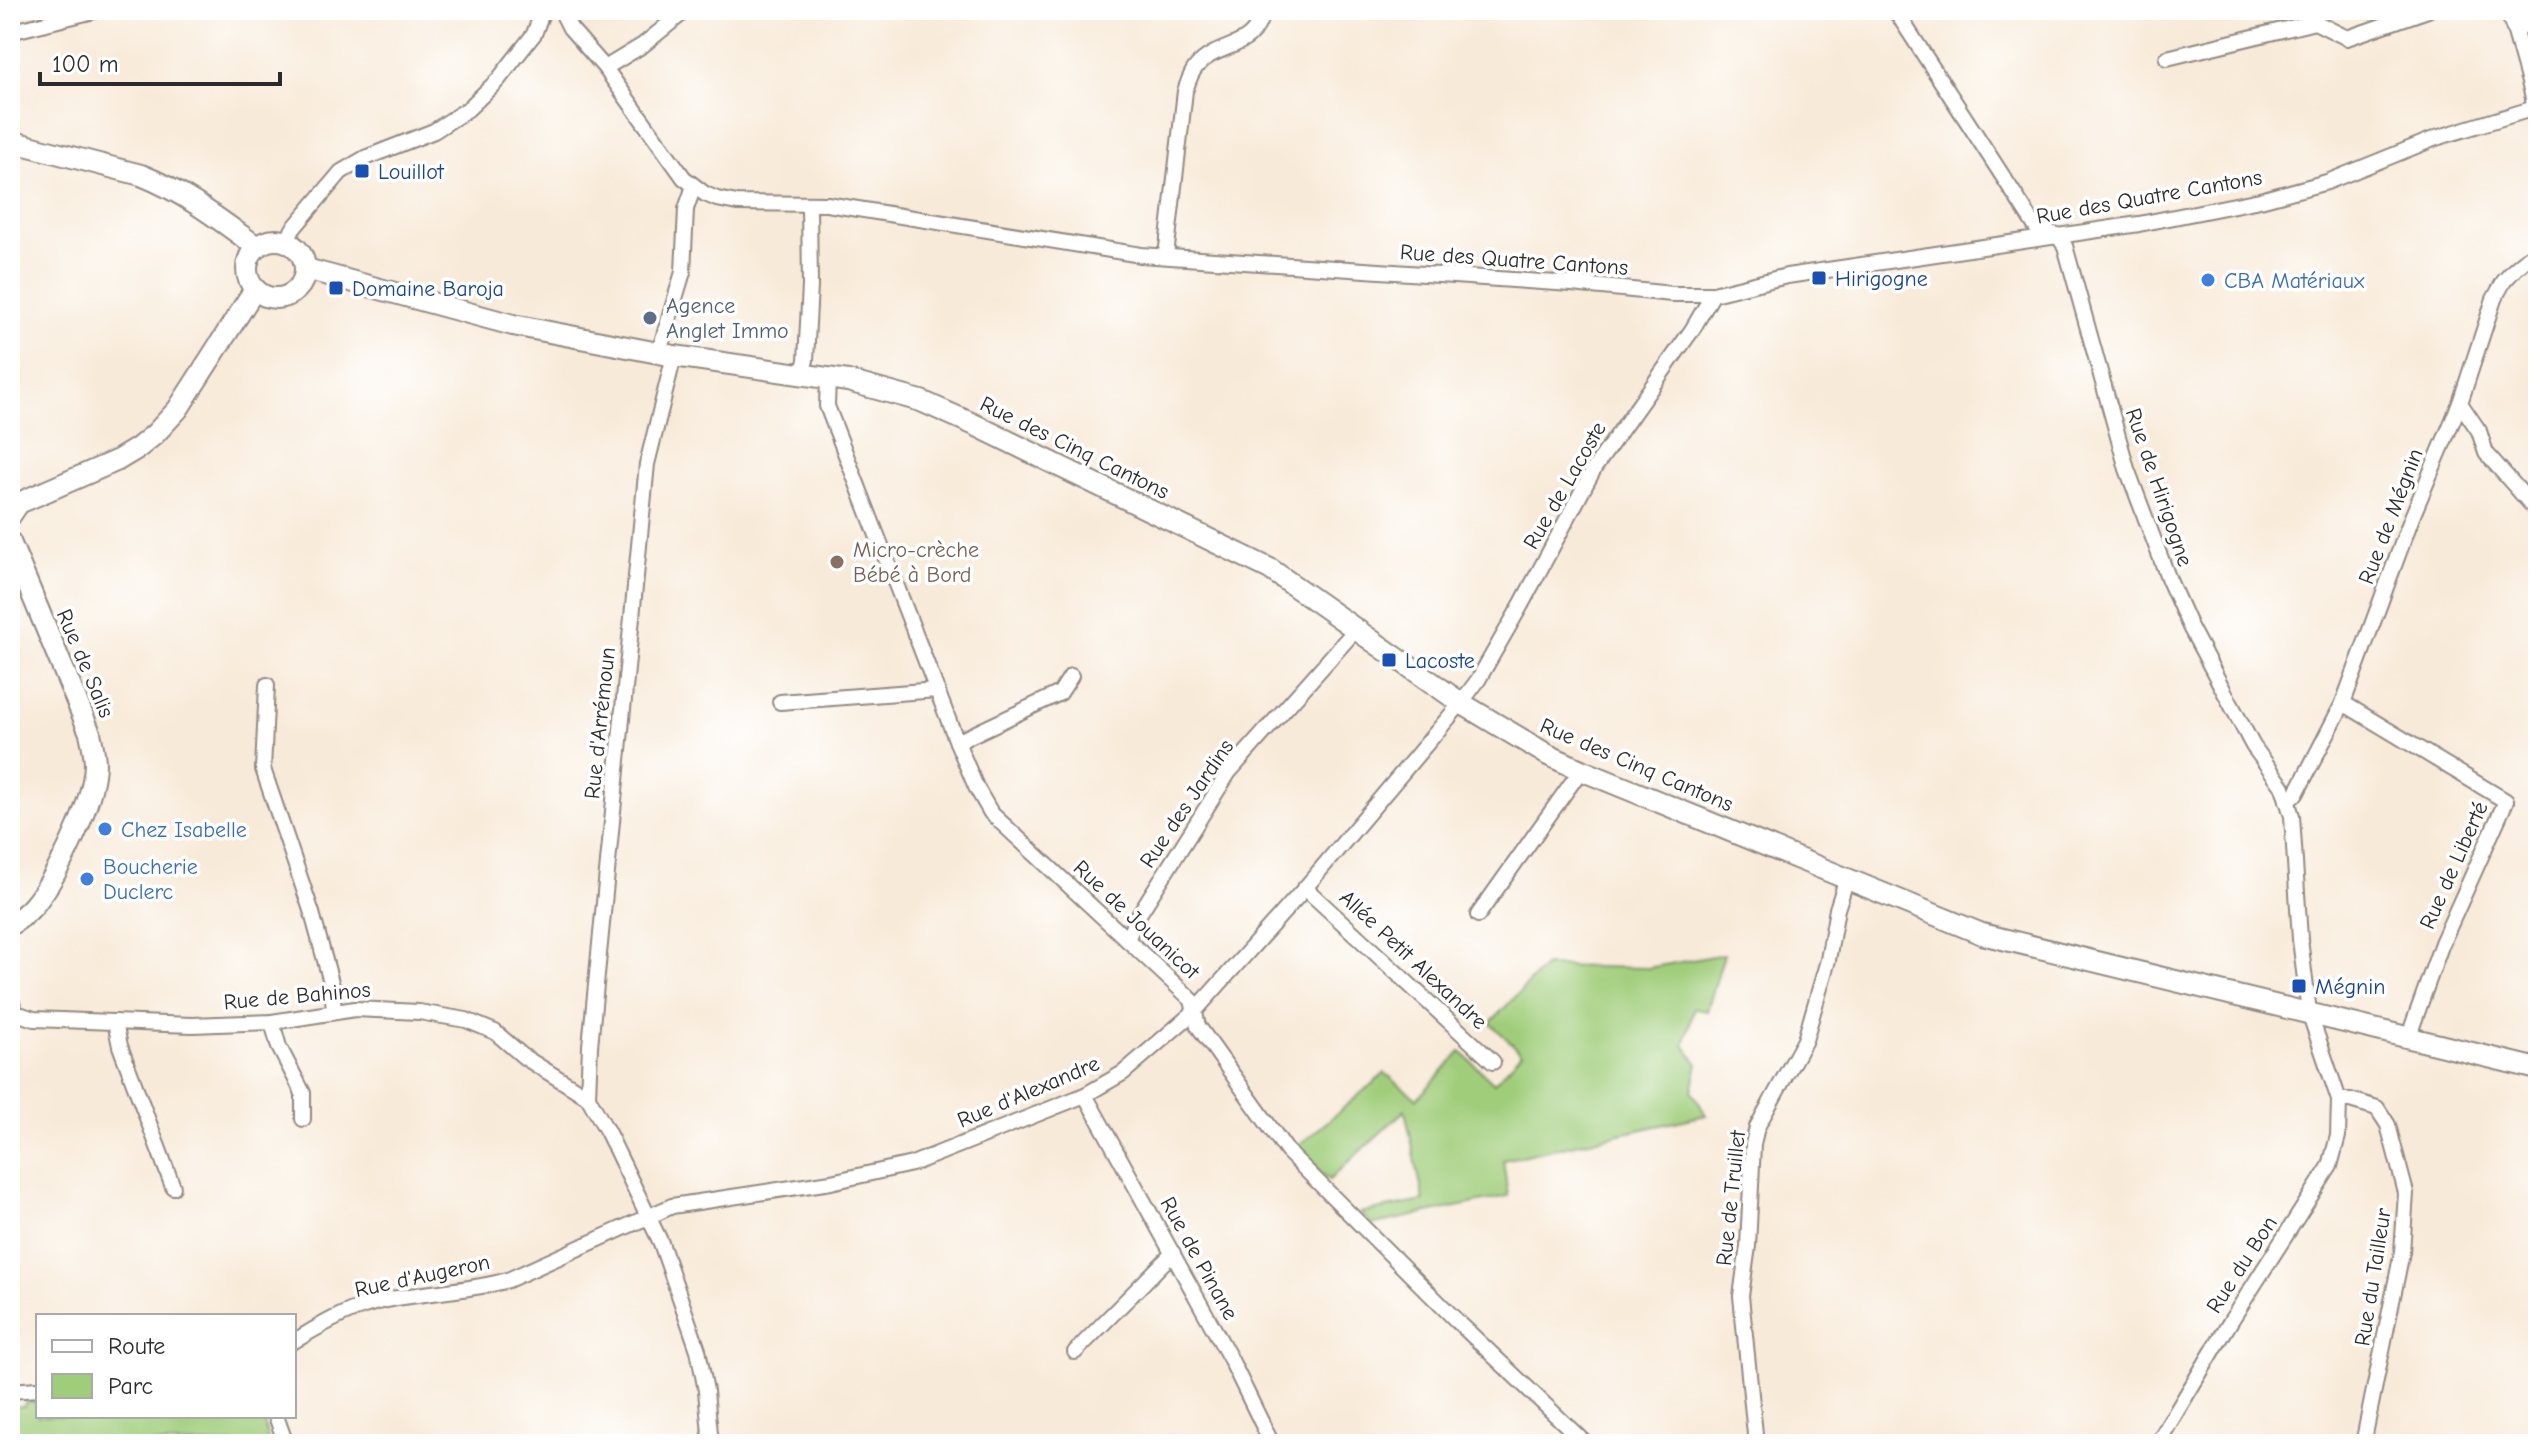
<svg xmlns="http://www.w3.org/2000/svg" width="2548" height="1454" font-family="'Comic Neue',sans-serif">
	<style>
		.green { fill: #a0cd7a; stroke: #667c52; stroke-width: 2 }
		.lines { fill: none; stroke-linecap: round; stroke-linejoin: round }
		.street-casing { stroke: #928a82; stroke-width: 18 }
		.secondary-casing { stroke: #928a82; stroke-width: 24 }
		.street { stroke: #fff; stroke-width: 14 }
		.secondary { stroke: #fff; stroke-width: 20 }
		.transit-dot { fill: #1a4fb4; stroke: #fff; stroke-width: 3 }
		.shop-dot { fill: #3f7fe0; stroke: #fff; stroke-width: 3 }
		.service-dot { fill: #5c6f8a; stroke: #fff; stroke-width: 3 }
		.education-dot { fill: #8d6e63; stroke: #fff; stroke-width: 3 }
		.labels { text-anchor: middle; stroke-width: 7; stroke-linejoin: round; paint-order: stroke }
		.transit-label { font-size: 22px; fill: #164399; stroke: #fff; text-anchor: start }
		.street-label { font-size: 22px; fill: #2b2b2b; stroke: #fff }
		.shop-label { font-size: 22px; fill: #366cbe; stroke: #fff; text-anchor: start }
		.service-label { font-size: 22px; fill: #4e5e75; stroke: #fff; text-anchor: start }
		.education-label { font-size: 22px; fill: #785e54; stroke: #fff; text-anchor: start }
	</style>
	<rect width="100%" height="100%" fill="#fff"/>
	<filter id="ink" filterUnits="userSpaceOnUse"><feTurbulence type="fractalNoise" baseFrequency=".0125" numOctaves="2"/><feDisplacementMap in="SourceGraphic" scale="16" xChannelSelector="R" yChannelSelector="G"/><feConvolveMatrix kernelMatrix="1 2 1 2 8 2 1 2 1" color-interpolation-filters="sRGB"/></filter>
	<filter id="wash" filterUnits="userSpaceOnUse"><feTurbulence type="fractalNoise" baseFrequency=".006" numOctaves="4" result="noise"/><feDisplacementMap in="SourceGraphic" scale="32" xChannelSelector="R" yChannelSelector="G"/><feGaussianBlur stdDeviation="1.8" result="paint"/><feColorMatrix in="noise" values="0 0 0 0 0 0 0 0 0 0 0 0 0 0 0 0 0 1.4 0 .05"/><feComposite in="paint" operator="in"/></filter>
	<g filter="url(#wash)">
		<rect width="100%" height="100%" fill="#f8ead8"/>
		<g class="green">
			<polygon points="1724,954 1707,1011 1694,1008 1684,1045 1698,1064 1692,1091 1706,1115 1503,1160 1508,1196 1371,1225 1360,1213 1424,1201 1405,1110 1329,1180 1297,1147 1385,1073 1417,1099 1461,1052 1494,1083 1522,1053 1490,1023 1545,966 1648,968"/>
			<polygon points="31,1401 38,1403 38,1416 263,1416 269,1444 10,1444 10,1407 24,1406 25,1402"/>
		</g>
	</g>
	<g filter="url(#ink)">
		<g class="lines">
			<g class="street-casing">
				<g id="street">
					<polyline points="561,10 570,28 605,68 684,178 705,194 717,199 737,203 827,204 1141,255 1572,284 1672,294 1713,294 1787,276 2139,224 2260,200 2327,182 2436,138 2538,107"/>
					<polyline points="1895,10 2037,229 2057,235 2065,246 2127,469 2169,580 2190,627 2253,746 2283,787 2292,816 2300,939 2309,1012 2339,1100 2350,1100 2377,1108 2388,1125 2406,1193 2402,1252 2363,1444"/>
					<polyline points="2507,10 2515,32"/>
					<polyline points="2538,10 2533,18 2515,32 2532,93 2538,130"/>
					<polyline points="10,32 98,10"/>
					<polyline points="2167,58 2315,22 2347,38 2428,10"/>
					<polyline points="605,68 643,45 686,10"/>
					<polyline points="287,242 293,229 341,172 365,158 434,131 468,109 498,80 534,34 543,10"/>
					<path d="M1166,256L1185,91C1188,83 1190,74 1196,67C1219,40 1254,53 1263,10"/>
					<polyline points="659,352 683,272 686,209 694,186"/>
					<polyline points="802,375 806,360 810,286 809,205"/>
					<polyline points="828,378 827,406 957,742 976,787 991,813 1192,1000 1198,1026 1287,1151 1456,1320 1586,1444"/>
					<polyline points="2460,403 2479,431 2486,453 2538,512"/>
					<polyline points="267,685 263,769 312,913 332,986 334,1011"/>
					<polyline points="780,702 937,690"/>
					<polyline points="2343,703 2506,801 2442,943 2412,1027 2411,1037"/>
					<polyline points="957,742 1060,693 1071,676"/>
					<polyline points="2287,801 2296,794 2343,703 2412,517 2460,403 2494,299 2504,281 2515,269 2528,258 2538,255"/>
					<polyline points="1305,888 1493,1062"/>
					<polyline points="1478,915 1581,770"/>
					<polyline points="1127,940 1136,919 1229,772 1357,628"/>
					<polyline points="10,998 16,1013 34,1019 192,1025 272,1022 355,1009 419,1012 466,1020 495,1032 524,1057 588,1097 608,1133 661,1243 698,1350 706,1391 711,1444"/>
					<polyline points="115,1022 120,1046 173,1187"/>
					<polyline points="272,1022 279,1047 303,1093 303,1119"/>
					<polyline points="1085,1095 1231,1360 1272,1444"/>
					<polyline points="588,1097 590,1046 647,464 674,356"/>
					<path d="M294,1341C315,1329 337,1315 361,1307C408,1291 460,1294 508,1280L672,1206L831,1182L912,1164L1085,1095L1123,1073L1194,1012L1305,888L1461,703L1478,680L1521,605L1595,467L1692,330L1713,294"/>
					<polyline points="1075,1352 1173,1253"/>
					<polyline points="10,1391 38,1389"/>
					<polyline points="276,1416 286,1444"/>
					<polyline points="1756,1444 1741,1296 1748,1246 1753,1144 1757,1127 1805,1040 1828,960 1837,909 1847,878"/>
					<polyline points="2157,1444 2232,1319 2330,1166 2338,1136 2339,1100"/>
				</g>
			</g>
			<g class="secondary-casing">
				<g id="secondary">
					<path d="M10,141L141,175C184,192 220,220 257,247"/>
					<circle cx="276" cy="269" r="29"/>
					<polyline points="306,269 513,325 674,356 848,381 921,401 973,424 1270,569 1461,703 1548,755 1581,770 1982,934 2538,1069"/>
					<polyline points="10,516 19,503 118,460 138,448 155,434 178,409 255,289"/>
					<path d="M10,542L90,733C92,743 95,754 95,764C94,803 58,875 34,905C27,913 18,920 10,925"/>
				</g>
			</g>
			<use href="#street" class="street"/>
			<use href="#secondary" class="secondary"/>
		</g>
	</g>
	<g class="transit-dot">
		<rect x="354" y="163" width="16" height="16" rx="4"/>
		<rect x="1811" y="270" width="16" height="16" rx="4"/>
		<rect x="328" y="280" width="16" height="16" rx="4"/>
		<rect x="1381" y="652" width="16" height="16" rx="4"/>
		<rect x="2291" y="978" width="16" height="16" rx="4"/>
	</g>
	<g class="shop-dot">
		<circle cx="2208" cy="280" r="8"/>
		<circle cx="105" cy="829" r="8"/>
		<circle cx="87" cy="879" r="8"/>
	</g>
	<circle class="service-dot" cx="650" cy="318" r="8"/>
	<circle class="education-dot" cx="837" cy="562" r="8"/>
	<g class="labels">
		<g class="transit-label">
			<text x="378" y="179">Louillot</text>
			<text x="1835" y="286">Hirigogne</text>
			<text x="352" y="296">Domaine Baroja</text>
			<text x="1405" y="668">Lacoste</text>
			<text x="2315" y="994">Mégnin</text>
		</g>
		<g class="street-label">
			<text transform="translate(2149 196) rotate(-10)" y="8">Rue des Quatre Cantons</text>
			<text transform="translate(1514 259) rotate(4)" y="8">Rue des Quatre Cantons</text>
			<text transform="translate(1075 447) rotate(26)" y="8">Rue des Cinq Cantons</text>
			<text transform="translate(1564 485) rotate(-60)" y="8">Rue de Lacoste</text>
			<text transform="translate(2160 487) rotate(71)" y="8">Rue de Hirigogne</text>
			<text transform="translate(2390 516) rotate(-69)" y="8">Rue de Mégnin</text>
			<text transform="translate(86 663) rotate(67)" y="8">Rue de Salis</text>
			<text transform="translate(599 723) rotate(-84)" y="8">Rue d'Arrémoun</text>
			<text transform="translate(1637 764) rotate(23)" y="8">Rue des Cinq Cantons</text>
			<text transform="translate(1186 803) rotate(-56)" y="8">Rue des Jardins</text>
			<text transform="translate(2453 865) rotate(-66)" y="8">Rue de Liberté</text>
			<text transform="translate(1137 919) rotate(43)" y="8">Rue de Jouanicot</text>
			<text transform="translate(1414 959) rotate(43)" y="8">Allée Petit Alexandre</text>
			<text transform="translate(297 995) rotate(-5)" y="8">Rue de Bahinos</text>
			<text transform="translate(1028 1091) rotate(-23)" y="8">Rue d'Alexandre</text>
			<text transform="translate(1730 1198) rotate(-84)" y="8">Rue de Truillet</text>
			<text transform="translate(1200 1258) rotate(61)" y="8">Rue de Pinane</text>
			<text transform="translate(2241 1264) rotate(-57)" y="8">Rue du Bon</text>
			<text transform="translate(422 1275) rotate(-12)" y="8">Rue d'Augeron</text>
			<text transform="translate(2372 1277) rotate(-81)" y="8">Rue du Tailleur</text>
		</g>
		<g class="shop-label">
			<text x="2224" y="288">CBA Matériaux</text>
			<text x="121" y="837">Chez Isabelle</text>
			<text x="103" y="874">Boucherie<tspan x="103" dy="25">Duclerc</tspan></text>
		</g>
		<g class="service-label">
			<text x="666" y="313">Agence<tspan x="666" dy="25">Anglet Immo</tspan></text>
		</g>
		<g class="education-label">
			<text x="853" y="557">Micro-crèche<tspan x="853" dy="25">Bébé à Bord</tspan></text>
		</g>
	</g>
	<rect width="2548" height="1454" fill="none" stroke="#fff" stroke-width="40"/>
	<rect x="36" y="1314" width="260" height="104" fill="#ffffff" stroke="#aaaaaa" stroke-width="2"/>
	<rect x="52" y="1340" width="40" height="12" fill="#ffffff" stroke="#aaaaaa" stroke-width="2"/>
	<text x="108" y="1354" font-size="24" fill="#2b2b2b">Route</text>
	<rect x="52" y="1374" width="40" height="24" fill="#a0cd7a" stroke="#aaaaaa" stroke-width="2"/>
	<text x="108" y="1394" font-size="24" fill="#2b2b2b">Parc</text>
	<path d="M40 72v12h240v-12" fill="none" stroke="#2b2b2b" stroke-width="4"/>
	<text x="52" y="72" font-size="24" fill="#2b2b2b" stroke="#ffffff" stroke-width="6" paint-order="stroke">100 m</text>
</svg>
